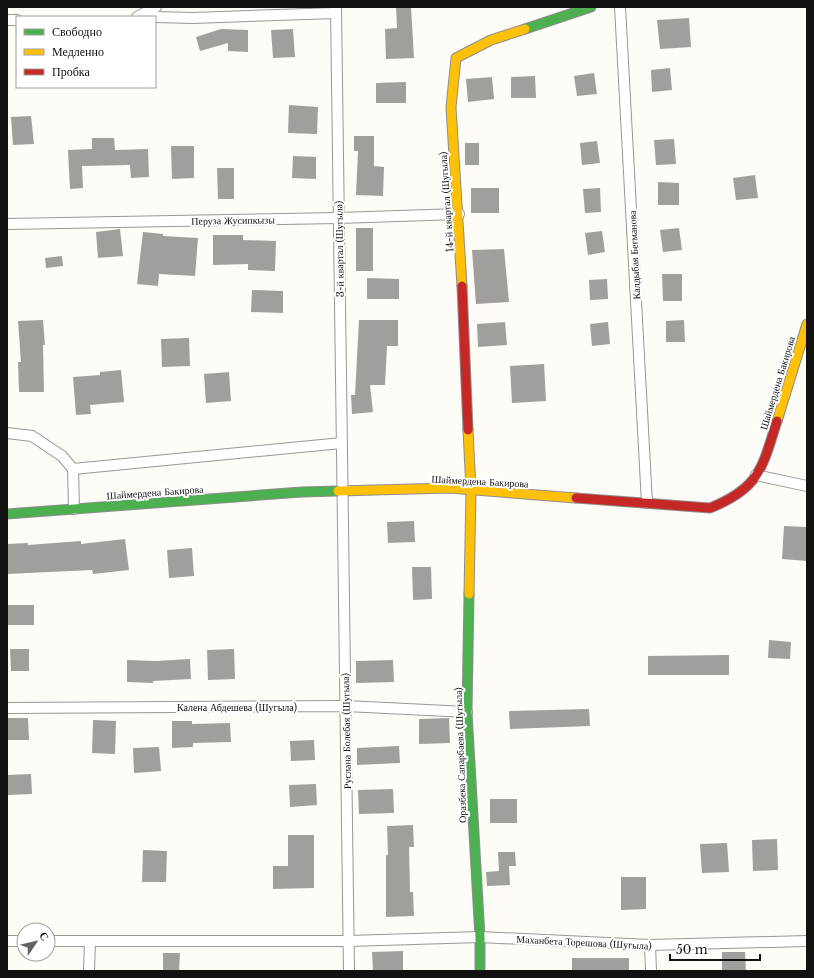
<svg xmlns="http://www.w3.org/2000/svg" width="814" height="978" font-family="'Libre Baskerville',serif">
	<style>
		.building { fill: #a19f9c }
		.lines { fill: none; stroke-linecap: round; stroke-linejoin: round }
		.street-casing { stroke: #979795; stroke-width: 12 }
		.fast-casing { stroke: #8e8d8b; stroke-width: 11 }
		.slow-casing { stroke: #8e8d8b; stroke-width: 11 }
		.jam-casing { stroke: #8e8d8b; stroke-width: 11 }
		.street { stroke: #fffffe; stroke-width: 10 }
		.fast { stroke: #4caf50; stroke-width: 9 }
		.slow { stroke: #ffc107; stroke-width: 9 }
		.jam { stroke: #c62828; stroke-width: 9 }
		.labels { text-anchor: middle; stroke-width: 4; stroke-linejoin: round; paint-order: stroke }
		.street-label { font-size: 10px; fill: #111; stroke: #fff }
	</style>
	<rect width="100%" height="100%" fill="#fdfcf7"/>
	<g class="building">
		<polygon points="396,7 411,7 414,58 386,59 385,29 397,28"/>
		<polygon points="689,18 691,47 660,49 657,20"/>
		<polygon points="221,29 248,30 248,52 228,51 228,43 200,51 196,37"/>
		<polygon points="293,29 295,57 273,58 271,30"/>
		<polygon points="670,68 672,90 652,92 651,70"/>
		<polygon points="594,73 597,94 577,96 574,76"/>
		<polygon points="535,76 536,98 511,98 511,77"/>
		<polygon points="492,77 494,99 468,102 466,79"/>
		<polygon points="406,82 406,103 376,103 376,83"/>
		<polygon points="289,105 318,107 317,134 288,133"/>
		<polygon points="31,116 34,144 13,145 11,117"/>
		<polygon points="354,136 374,136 374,166 384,167 383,196 356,195 358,151 354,151"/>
		<polygon points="92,138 114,138 115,150 148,149 149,177 131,178 130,165 82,166 83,188 70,189 68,150 92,149"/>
		<polygon points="674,139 676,164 656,165 654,140"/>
		<polygon points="597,141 600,163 582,165 580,143"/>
		<rect x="465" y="143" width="14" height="22"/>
		<polygon points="171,146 194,146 194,178 172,179"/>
		<polygon points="293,156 316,157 316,179 292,178"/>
		<polygon points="217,168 234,168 234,199 218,199"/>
		<polygon points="755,175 758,198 736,200 733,178"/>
		<polygon points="658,182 679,183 679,205 658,205"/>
		<rect x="471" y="188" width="28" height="25"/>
		<polygon points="600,188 601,212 585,213 583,189"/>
		<rect x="356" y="228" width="17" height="43"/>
		<polygon points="679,228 682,250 663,252 660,230"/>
		<polygon points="120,229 123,256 98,258 96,232"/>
		<polygon points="602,231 605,252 588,255 585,233"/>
		<polygon points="143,232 163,234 163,236 198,238 195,276 159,274 158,286 137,284"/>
		<polygon points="213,235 243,235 243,240 276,241 275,271 248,270 248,264 213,265"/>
		<polygon points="504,249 509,302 476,304 472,250"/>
		<polygon points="62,256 63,266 46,268 45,258"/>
		<polygon points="662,274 682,274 682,301 663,301"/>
		<polygon points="367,278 399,279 399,299 367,299"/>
		<polygon points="607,279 608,299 590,300 589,280"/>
		<polygon points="252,290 283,291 283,313 251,312"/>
		<polygon points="43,320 45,345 43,345 44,392 19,392 18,362 21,362 18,321"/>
		<polygon points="359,320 398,320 398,346 387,346 385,385 370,385 373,412 352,414 351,395 355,395"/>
		<polygon points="684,320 685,342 666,342 666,321"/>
		<polygon points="505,322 507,345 478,347 477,324"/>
		<polygon points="608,322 610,344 592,346 590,324"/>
		<polygon points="189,338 190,366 162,367 161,339"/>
		<polygon points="544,364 546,401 512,403 510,366"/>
		<polygon points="121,370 124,402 90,405 91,414 76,415 73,377 100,375 100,372"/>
		<polygon points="229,372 231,401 206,403 204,374"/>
		<polygon points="414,521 415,542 388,543 387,522"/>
		<polygon points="784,526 807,527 807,561 782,559"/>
		<polygon points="125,539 129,570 93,574 92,570 7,574 7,544 28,543 28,545 81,541 81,544"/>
		<polygon points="192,548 194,576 169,578 167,550"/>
		<polygon points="412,567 431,567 432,599 413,600"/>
		<rect x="7" y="605" width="27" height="20"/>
		<polygon points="769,640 791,642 790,659 768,658"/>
		<polygon points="10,649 29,649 29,671 11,671"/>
		<polygon points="234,649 235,679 208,680 207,650"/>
		<polygon points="729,655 729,675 648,675 648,656"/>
		<polygon points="190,659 191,679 153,681 153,683 127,682 127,660 156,661"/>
		<polygon points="393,660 394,682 356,683 356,661"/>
		<polygon points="589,709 590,726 510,729 509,711"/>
		<polygon points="7,718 28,718 29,740 7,740"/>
		<polygon points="449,718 450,743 419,744 419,719"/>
		<polygon points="93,720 116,721 115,754 92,753"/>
		<polygon points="172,721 192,721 192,724 230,723 231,742 193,743 193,747 172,748"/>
		<polygon points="314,740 315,760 291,761 290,741"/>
		<polygon points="399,746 400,763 357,765 357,748"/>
		<polygon points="159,747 161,771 134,773 133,748"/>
		<polygon points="31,774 32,794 8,795 7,775"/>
		<polygon points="316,784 317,805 290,807 289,785"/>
		<polygon points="393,789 394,813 359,814 358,790"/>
		<rect x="490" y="799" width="27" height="24"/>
		<polygon points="413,825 414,847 409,847 410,892 413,892 414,916 386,917 386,855 388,855 387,826"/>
		<polygon points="288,835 314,835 314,888 273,889 273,866 288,866"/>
		<polygon points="777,839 778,870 753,871 752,840"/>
		<polygon points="727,843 729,872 702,873 700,844"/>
		<polygon points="143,850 167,851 166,882 142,882"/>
		<polygon points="498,852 515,852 516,866 509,866 510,885 487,886 486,872 499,871"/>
		<polygon points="621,877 646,877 646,909 621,910"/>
		<polygon points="403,951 403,971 373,971 372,952"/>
		<polygon points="722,952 745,952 746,971 722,971"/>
		<polygon points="163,953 180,953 179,971 163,971"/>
		<rect x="572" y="958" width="57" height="13"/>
	</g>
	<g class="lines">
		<g class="street-casing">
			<g id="street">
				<polyline points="336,7 349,971"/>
				<polyline points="620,7 647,503"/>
				<polyline points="137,17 156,7"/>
				<polyline points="155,17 193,18 336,13"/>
				<polyline points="7,20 17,20"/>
				<polyline points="7,224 338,218 459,214"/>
				<polyline points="7,433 32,436 62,456 73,469 74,509"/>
				<polyline points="73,469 342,443"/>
				<polyline points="756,475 807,486"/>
				<polyline points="7,708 346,706 467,712"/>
				<polyline points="7,941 24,941"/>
				<polyline points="48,941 348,941 480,937 650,945 807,941"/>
				<polyline points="650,945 651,971"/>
				<polyline points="89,971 90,941"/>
			</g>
		</g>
		<g class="fast-casing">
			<g id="fast">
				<polyline points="525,29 591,7"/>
				<polyline points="7,514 302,492 338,491"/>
				<polyline points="469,594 467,712 480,937 480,971"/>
			</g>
		</g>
		<g class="slow-casing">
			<g id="slow">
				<polyline points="462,286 451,107 456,58 491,40 525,29"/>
				<polyline points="777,421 807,324"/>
				<polyline points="468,430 471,490 469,594"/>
				<polyline points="338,491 449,488 576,498"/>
			</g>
		</g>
		<g class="jam-casing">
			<g id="jam">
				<polyline points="462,286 468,430"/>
				<path d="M576,498L710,508C760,488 762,468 777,421"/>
			</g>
		</g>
		<use href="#street" class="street"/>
		<use href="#fast" class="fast"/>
		<use href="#slow" class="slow"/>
		<use href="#jam" class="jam"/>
	</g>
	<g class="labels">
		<g class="street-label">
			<text transform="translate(446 202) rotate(-94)" y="4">14-й квартал (Шугыла)</text>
			<text transform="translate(233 220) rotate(-1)" y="4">Перуза Жусипкызы</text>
			<text transform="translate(339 249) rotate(-91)" y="4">3-й квартал (Шугыла)</text>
			<text transform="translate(634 255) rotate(-93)" y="4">Калдыбая Бегманова</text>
			<text transform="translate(777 383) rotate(-73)" y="4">Шаймердена Бакирова</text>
			<text transform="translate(480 481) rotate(3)" y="4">Шаймердена Бакирова</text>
			<text transform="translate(155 492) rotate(-4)" y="4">Шаймердена Бакирова</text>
			<text x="237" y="711">Калена Абдешева (Шугыла)</text>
			<text transform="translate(346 731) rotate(-91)" y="4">Руслана Болебая (Шугыла)</text>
			<text transform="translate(460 755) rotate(-92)" y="4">Оразбека Сапарбаева (Шугыла)</text>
			<text transform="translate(584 942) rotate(3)" y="4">Маханбета Торешова (Шугыла)</text>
		</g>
	</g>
	<rect width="814" height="978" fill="none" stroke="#111111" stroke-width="16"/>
	<rect x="16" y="16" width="140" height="72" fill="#ffffff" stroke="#a0a0a0"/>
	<rect x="24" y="29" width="20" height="6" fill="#4caf50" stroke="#a0a0a0"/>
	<text x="52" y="36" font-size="12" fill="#111111">Свободно</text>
	<rect x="24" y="49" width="20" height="6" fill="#ffc107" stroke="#a0a0a0"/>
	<text x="52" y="56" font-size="12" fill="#111111">Медленно</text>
	<rect x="24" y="69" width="20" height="6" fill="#c62828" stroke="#a0a0a0"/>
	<text x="52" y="76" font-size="12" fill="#111111">Пробка</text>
	<g transform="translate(36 942) rotate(55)"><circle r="19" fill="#ffffff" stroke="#a0a0a0"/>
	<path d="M0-3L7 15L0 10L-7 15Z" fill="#646362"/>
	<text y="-6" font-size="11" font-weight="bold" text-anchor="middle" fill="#111111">С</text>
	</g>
	<path d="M670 954v6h90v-6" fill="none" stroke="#111111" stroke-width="2"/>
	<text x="676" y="954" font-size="12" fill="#111111" stroke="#ffffff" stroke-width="3" paint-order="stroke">50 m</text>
</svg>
